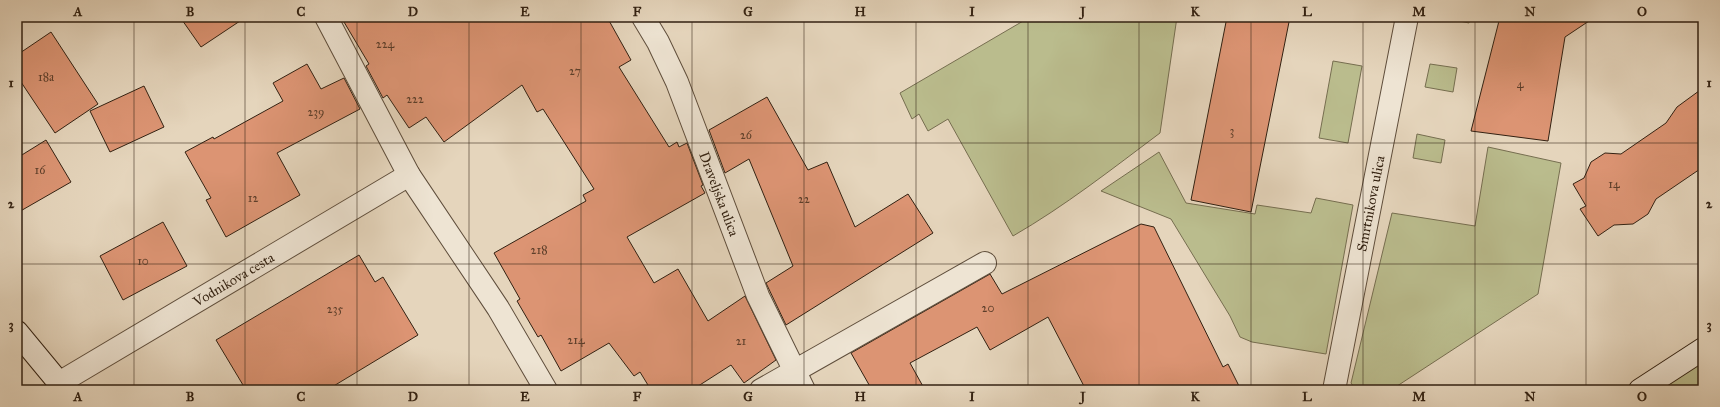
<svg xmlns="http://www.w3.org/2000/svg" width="1720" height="407" font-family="'IM FELL Great Primer',serif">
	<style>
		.green { fill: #babc8d; stroke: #766e50 }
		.building { fill: #dc9473; stroke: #322112 }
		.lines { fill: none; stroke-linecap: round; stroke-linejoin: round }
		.street-casing { stroke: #5f4e3c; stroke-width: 24 }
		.secondary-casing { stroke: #322112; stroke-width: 24 }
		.street { stroke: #eee4d3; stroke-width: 22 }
		.secondary { stroke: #eee4d3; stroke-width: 22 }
		.grid { fill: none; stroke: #322112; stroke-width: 1; stroke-opacity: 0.55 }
		.labels { text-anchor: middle; stroke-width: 3; stroke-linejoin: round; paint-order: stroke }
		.number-label { font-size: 12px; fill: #5c3e2a }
		.street-label { font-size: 14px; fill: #322112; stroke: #eee4d3 }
		.neatline { fill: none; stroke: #322112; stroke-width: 1.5 }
		.grid-label { font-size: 13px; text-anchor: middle; font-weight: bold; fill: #322112 }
	</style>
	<rect width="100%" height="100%" fill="#e5d5bc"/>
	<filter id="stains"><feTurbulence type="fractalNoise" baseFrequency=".005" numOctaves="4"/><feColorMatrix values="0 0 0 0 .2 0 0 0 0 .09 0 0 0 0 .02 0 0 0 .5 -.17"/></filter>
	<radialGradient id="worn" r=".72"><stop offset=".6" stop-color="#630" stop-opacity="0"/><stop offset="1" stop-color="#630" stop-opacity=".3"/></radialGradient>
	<g class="green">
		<path d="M1030,17H1177L1160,133C1112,169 1065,206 1013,236L948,119L928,131L919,114L912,119L900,93Z"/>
		<polygon points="1440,17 1470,17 1469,23"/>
		<polygon points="1333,61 1362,66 1348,143 1319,138"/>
		<polygon points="1430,64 1457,68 1453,92 1425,87"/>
		<polygon points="1417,134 1445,140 1441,163 1413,158"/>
		<polygon points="1488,147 1561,163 1538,294 1391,390 1356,390 1351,383 1392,213 1475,226"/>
		<polygon points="1159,152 1186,203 1255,214 1257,205 1311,213 1316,198 1353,205 1326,354 1252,342 1240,337 1230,316 1171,219 1101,191"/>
		<polygon points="1703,359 1703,390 1656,390"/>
	</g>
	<g class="building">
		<polygon points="180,17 246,17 201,47"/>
		<polygon points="341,17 607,17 631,60 619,67 669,147 677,142 679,147 687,143 703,185 701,186 705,193 627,237 654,283 678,269 708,321 745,296 776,360 744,383 731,365 692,390 651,390 640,372 634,376 609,343 561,371 541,335 538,337 517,301 520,299 494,253 586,201 583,195 594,189 543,109 537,112 522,85 444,142 426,117 409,128 387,95 383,98 366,66 369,64"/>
		<polygon points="1227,17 1290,17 1251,212 1191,200"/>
		<polygon points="1500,17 1595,17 1565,37 1548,141 1471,131"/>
		<polygon points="51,32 98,104 55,133 17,76 17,55"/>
		<polygon points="307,64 321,89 344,78 360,109 277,153 300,195 226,237 206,200 211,198 185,152 213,137 214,139 283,101 273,83"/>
		<polygon points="144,86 164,127 110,152 90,111"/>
		<polygon points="1703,88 1703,167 1656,199 1648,214 1633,224 1614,225 1598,236 1580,209 1586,206 1573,184 1584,178 1591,162 1605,153 1621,154 1666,123 1677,107"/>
		<polygon points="767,97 808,170 827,162 855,227 908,194 933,233 786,325 766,283 793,266 749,159 725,173 709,130"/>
		<polygon points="46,140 71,182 17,213 17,158"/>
		<polygon points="163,222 187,266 123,300 100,256"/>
		<polygon points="1141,224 1154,227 1223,367 1228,364 1241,390 1086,390 1048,317 990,350 977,327 910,363 925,390 872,390 851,353 990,274 1002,294"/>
		<polygon points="359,255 375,282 383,277 418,335 327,390 246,390 216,340"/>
	</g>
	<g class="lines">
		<g class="street-casing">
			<g id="street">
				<polyline points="326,17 409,175 498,308 546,390"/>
				<path id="s1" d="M643,17L658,42L677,82L758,296L804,390"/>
				<path id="s2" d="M59,383L409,175"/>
				<polyline points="761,390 985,263"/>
				<path id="s3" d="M1334,390L1407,17"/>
			</g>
		</g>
		<g class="secondary-casing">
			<g id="secondary">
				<polyline points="17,332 65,390"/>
				<polyline points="1640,390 1703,349"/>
			</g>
		</g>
		<use href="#street" class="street"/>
		<use href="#secondary" class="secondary"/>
	</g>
	<path class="grid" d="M134,17V390M245,17V390M357,17V390M469,17V390M581,17V390M692,17V390M804,17V390M916,17V390M1028,17V390M1139,17V390M1251,17V390M1363,17V390M1475,17V390M1586,17V390M17,143H1703M17,264H1703"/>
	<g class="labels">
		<g class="number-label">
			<text x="385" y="48">224</text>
			<text x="575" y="75">27</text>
			<text x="46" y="81">18a</text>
			<text x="1520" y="88">4</text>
			<text x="415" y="103">222</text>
			<text x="316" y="116">239</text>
			<text x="1232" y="135">3</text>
			<text x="746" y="139">26</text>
			<text x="40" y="174">16</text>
			<text x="1614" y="188">14</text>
			<text x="253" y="202">12</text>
			<text x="804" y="203">22</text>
			<text x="539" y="254">218</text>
			<text x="143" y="265">10</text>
			<text x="988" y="312">20</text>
			<text x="335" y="313">235</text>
			<text x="576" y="344">214</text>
			<text x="741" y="345">21</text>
		</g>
		<g class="street-label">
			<text dy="5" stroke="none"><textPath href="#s1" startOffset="193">Draveljska ulica</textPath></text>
			<text dy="5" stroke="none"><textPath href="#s3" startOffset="190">Smrtnikova ulica</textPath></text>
			<text dy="5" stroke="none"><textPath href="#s2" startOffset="203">Vodnikova cesta</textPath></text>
		</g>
	</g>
	<rect width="1720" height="407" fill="none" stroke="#e5d5bc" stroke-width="44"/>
	<rect x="22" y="22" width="1676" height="363" class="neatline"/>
	<g class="grid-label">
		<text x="78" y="16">A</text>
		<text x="190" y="16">B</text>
		<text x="301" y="16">C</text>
		<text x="413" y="16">D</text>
		<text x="525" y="16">E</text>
		<text x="637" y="16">F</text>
		<text x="748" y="16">G</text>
		<text x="860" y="16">H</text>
		<text x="972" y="16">I</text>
		<text x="1083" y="16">J</text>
		<text x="1195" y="16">K</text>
		<text x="1307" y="16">L</text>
		<text x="1419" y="16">M</text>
		<text x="1530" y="16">N</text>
		<text x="1642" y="16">O</text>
		<text x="11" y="87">1</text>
		<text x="1709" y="87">1</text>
		<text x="11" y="208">2</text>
		<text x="1709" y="208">2</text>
		<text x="11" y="329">3</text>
		<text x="1709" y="329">3</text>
		<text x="78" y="401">A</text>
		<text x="190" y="401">B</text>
		<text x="301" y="401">C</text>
		<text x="413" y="401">D</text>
		<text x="525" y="401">E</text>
		<text x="637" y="401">F</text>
		<text x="748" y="401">G</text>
		<text x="860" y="401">H</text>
		<text x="972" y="401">I</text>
		<text x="1083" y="401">J</text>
		<text x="1195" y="401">K</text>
		<text x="1307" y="401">L</text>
		<text x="1419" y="401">M</text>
		<text x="1530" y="401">N</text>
		<text x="1642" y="401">O</text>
	</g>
	<rect width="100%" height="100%" filter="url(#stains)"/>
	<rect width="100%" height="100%" fill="url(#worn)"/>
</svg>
